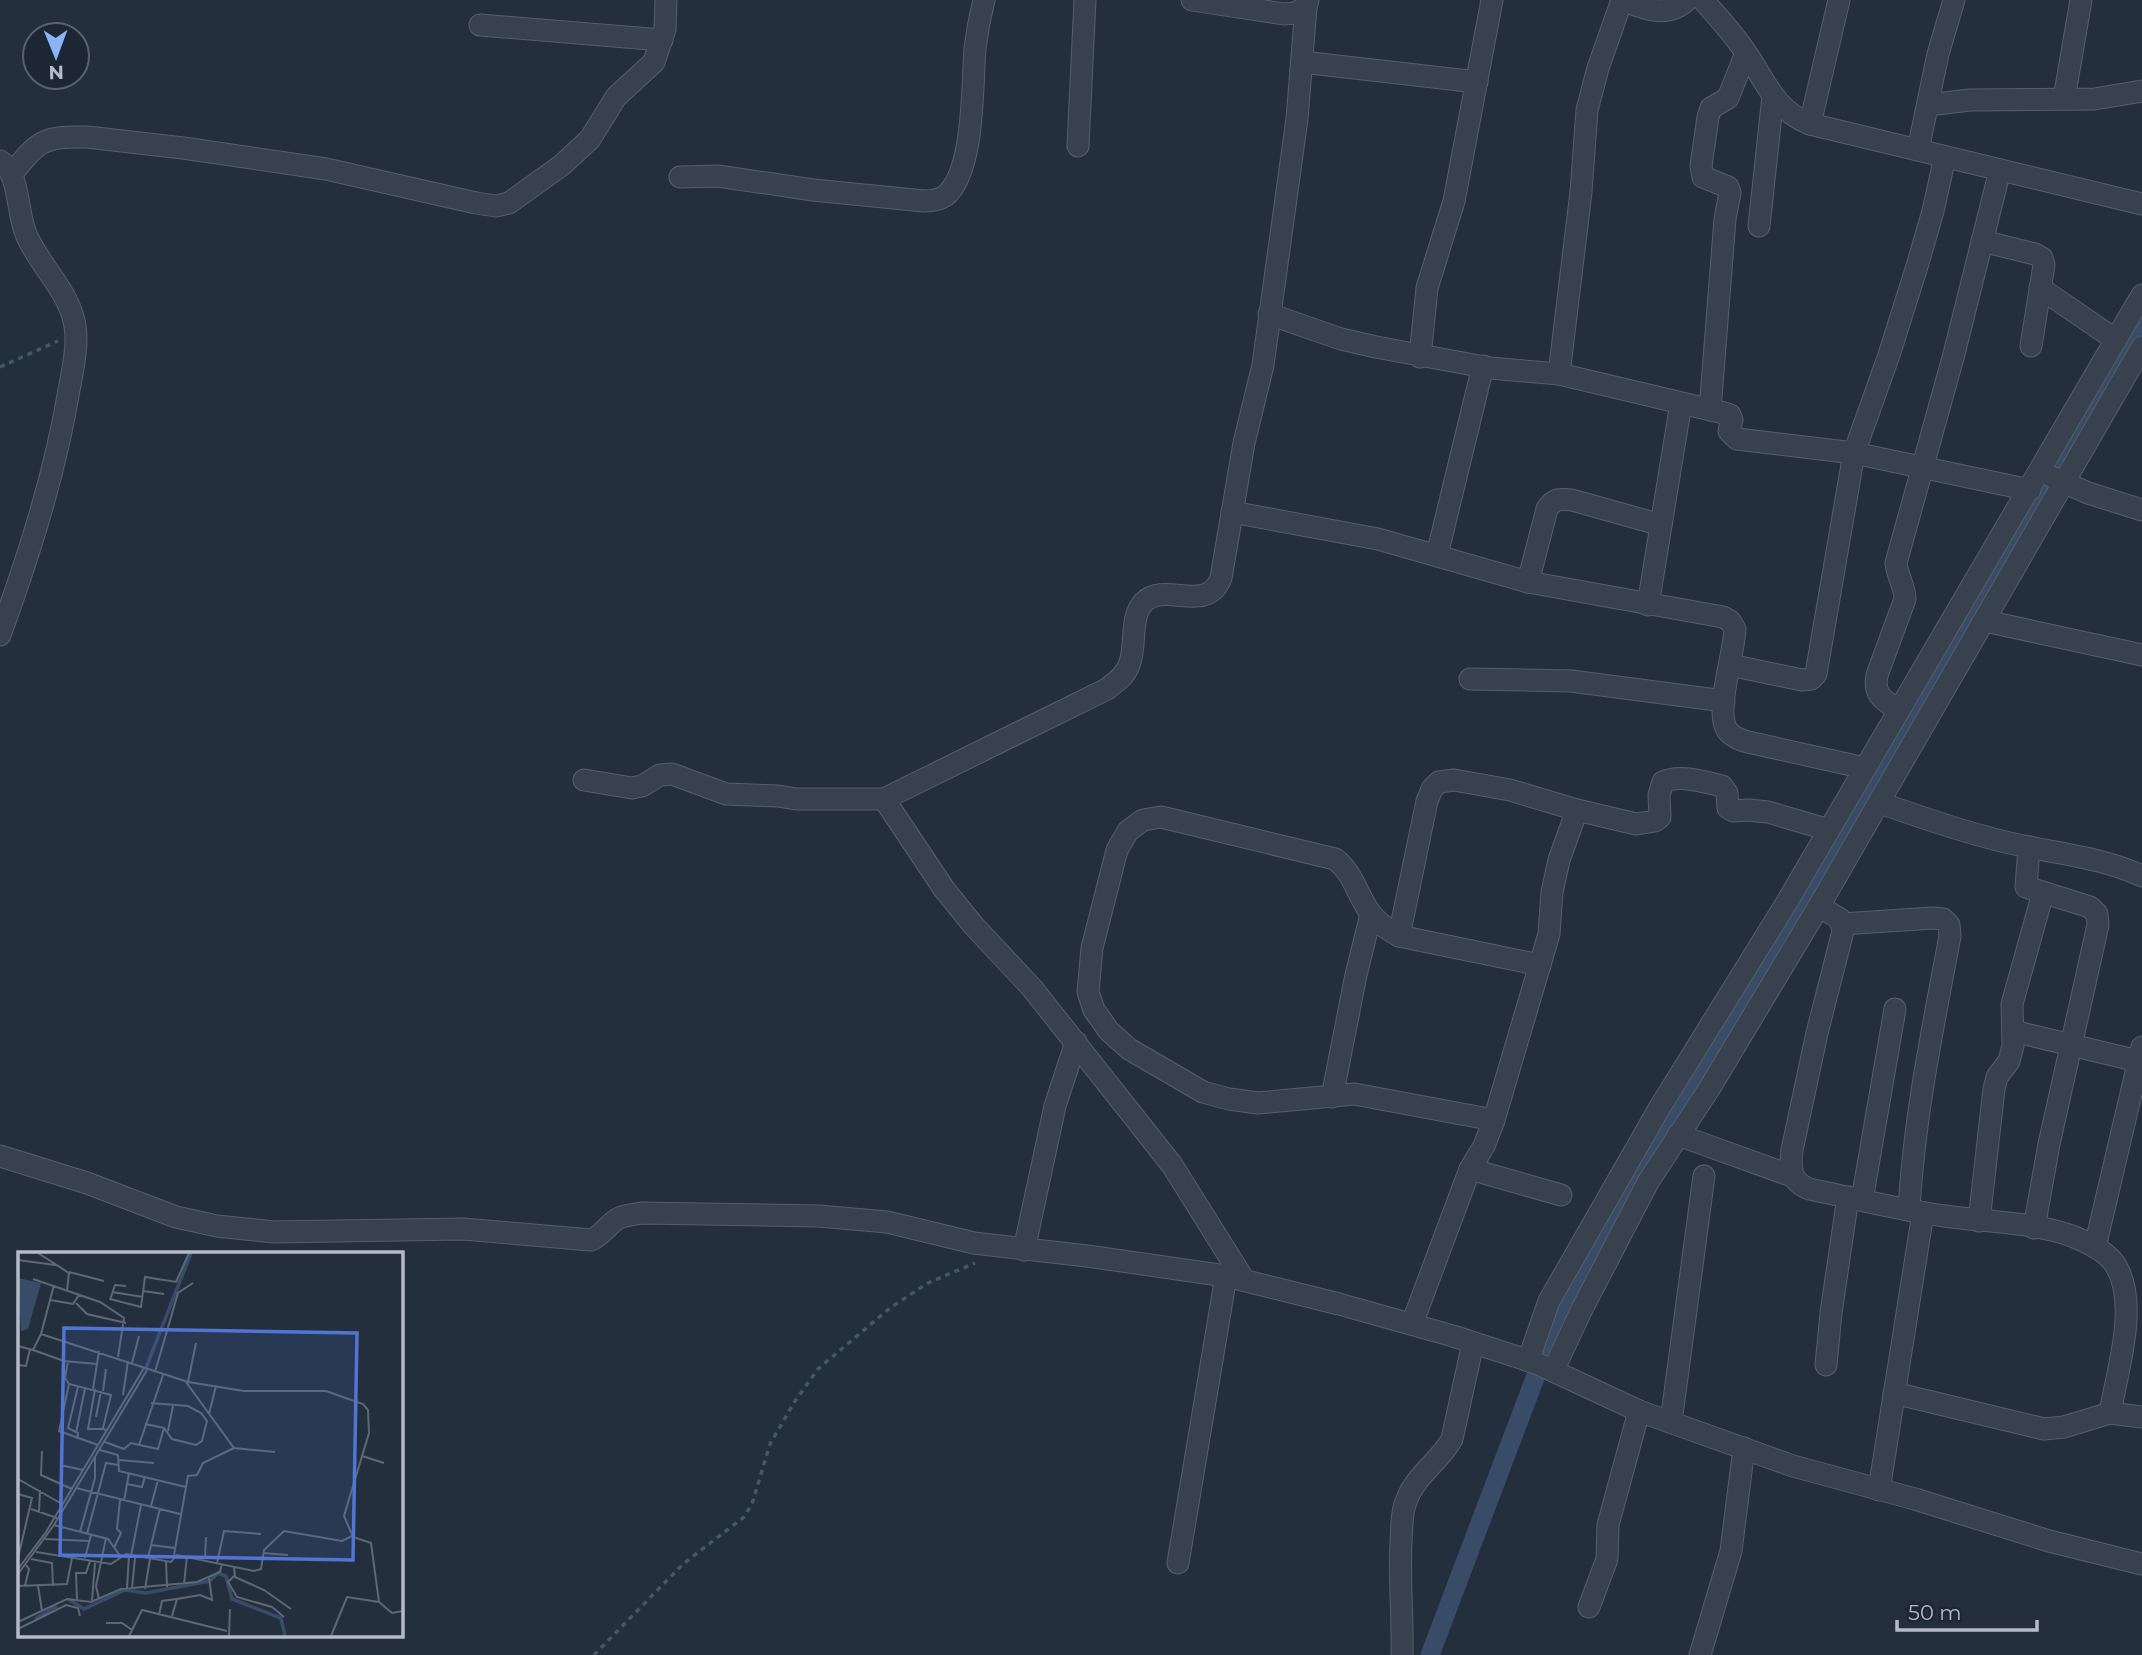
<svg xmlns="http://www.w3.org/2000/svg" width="2142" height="1655" font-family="Montserrat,sans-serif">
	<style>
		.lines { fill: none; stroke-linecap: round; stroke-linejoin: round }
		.canal { stroke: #394c67; stroke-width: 19 }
		.street-casing { stroke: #565f6c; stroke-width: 23 }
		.path { stroke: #44595c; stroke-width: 3.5; stroke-dasharray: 5 5; stroke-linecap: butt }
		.street { stroke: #38414e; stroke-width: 21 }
		.inset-river { fill: none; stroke: #394c67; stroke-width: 3.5 }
		.inset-road { fill: none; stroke: #5e6776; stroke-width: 2 }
		.view { fill: #5274d3; fill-opacity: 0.15; stroke: #5274d3; stroke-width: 3.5 }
		.inset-edge { fill: none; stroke: #b4bcc9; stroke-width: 3.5 }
	</style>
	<rect width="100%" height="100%" fill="#242f3e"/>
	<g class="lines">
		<polyline class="canal" points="1430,1655 1560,1312 1624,1197 1757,981 2142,317"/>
		<g class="street-casing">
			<g id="street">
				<polyline points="1192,0 1284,14 1295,13 1306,7 1308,0"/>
				<path d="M1622,0C1645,9 1667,19 1687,0"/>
				<path d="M1703,0C1716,15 1730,30 1742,47C1766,79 1771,108 1810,124L2142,204"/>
				<polyline points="480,25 662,40"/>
				<polyline points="1302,62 1477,82"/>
				<polyline points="2064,99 2081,0"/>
				<polyline points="1928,105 1970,100 2094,99 2142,91"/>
				<polyline points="1810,124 1839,0"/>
				<polyline points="1078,146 1085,0"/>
				<polyline points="1918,150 1938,54 1954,0"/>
				<path d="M0,161C20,172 17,214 26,234C38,263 64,286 73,317C80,340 73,367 69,390C55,474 29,555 0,635"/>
				<path d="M12,174C38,141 43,136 87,137L183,148L326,169L476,203L496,206L509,203L562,165L590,139L616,97L654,62L665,29L666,0"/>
				<path d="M680,177L718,176L813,190L924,201C931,201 939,200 945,196C975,172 972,84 975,48C977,32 980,16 984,0"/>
				<polyline points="1759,226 1773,96"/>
				<polyline points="1982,241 2035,254 2042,258 2044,265 2031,346"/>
				<polyline points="2040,288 2116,340"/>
				<polyline points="1269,314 1341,339 1376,347 1490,368 1559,374 1724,413 1730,415 1732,420 1729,431 1737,439 1854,453 2030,490"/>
				<polyline points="1420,357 1427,288 1454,201 1492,0"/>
				<polyline points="1559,374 1581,192 1587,110 1598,68 1622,0"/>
				<polyline points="1710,410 1725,219 1730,193 1728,187 1703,177 1701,166 1708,117 1711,108 1728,98 1746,53"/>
				<polyline points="2052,477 2088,493 2142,510"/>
				<path d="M1232,512L1378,539L1528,582L1723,617L1730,621L1735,629C1734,654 1716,707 1726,728C1730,736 1740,740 1748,742L1865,768"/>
				<polyline points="1437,555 1483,366"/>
				<path d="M1528,582L1547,509C1554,498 1560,499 1572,500L1661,525"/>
				<polyline points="1648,605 1681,403"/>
				<polyline points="1985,621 2142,655"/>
				<polyline points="1730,665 1802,680 1811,679 1816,674 1854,453 1889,355 1918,263 1933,211 1945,157"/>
				<polyline points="1470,679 1571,681 1724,701"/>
				<path d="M1899,710C1883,700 1873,695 1877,675L1905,599C1905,586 1897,576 1896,563L1954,354L2000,170"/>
				<polyline points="584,780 632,788 642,786 660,775 672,774 726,794 778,796 796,799 884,799 944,889 974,926 1032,988 1172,1165 1244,1280"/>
				<path d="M884,799L1107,689C1116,682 1125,676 1129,665C1137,647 1129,617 1144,602C1166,581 1206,615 1221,578L1244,443L1263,365L1297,119L1306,7"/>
				<path d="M1880,803C1929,820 1978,837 2028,847C2068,855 2105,859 2142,876"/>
				<polyline points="2029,847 2026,887 2090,907 2097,914 2098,925 2049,1144 2034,1228"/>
				<path d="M1819,906L1840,919L1843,931L1817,1033L1792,1150C1790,1169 1790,1181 1809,1189C1854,1198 1899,1210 1945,1216C1987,1222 2033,1222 2072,1236C2087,1242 2108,1252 2116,1266C2139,1304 2117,1372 2110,1413"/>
				<path d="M1842,924L1933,918L1943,919L1949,925L1950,936C1933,1027 1914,1118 1909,1210"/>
				<path d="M1399,936L1427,801L1432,789L1439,782L1454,780L1510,790L1577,810L1636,824L1655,821L1660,817L1659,795L1663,782C1680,774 1705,782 1722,786L1727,793L1728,808L1733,811L1748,810L1768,812L1829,830"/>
				<polyline points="2013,1031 2138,1061"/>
				<polyline points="1332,1097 1356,975 1371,914"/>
				<path d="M1494,1120L1354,1094L1258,1103L1229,1099L1203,1092L1129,1049L1109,1031L1094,1010L1088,992L1092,948L1117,850L1128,831L1143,820L1161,817L1335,859C1355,874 1357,897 1372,915C1380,925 1389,930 1399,936L1540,965"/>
				<polyline points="1678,1135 1792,1176"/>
				<path d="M0,1156L87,1183L176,1217L217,1226L274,1232L463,1229L591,1240C603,1235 608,1224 619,1218C626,1215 635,1214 643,1213L819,1216L887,1222L974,1243L1087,1256L1226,1276L1339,1304L1453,1336L1536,1363L1639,1411L1793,1466L1915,1499L2049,1541L2142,1564"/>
				<polyline points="1470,1169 1561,1195"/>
				<polyline points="1862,1200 1895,1009"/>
				<polyline points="1979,1221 1994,1089 1997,1077 2009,1061 2013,1046 2012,1004 2043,893"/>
				<polyline points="2095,1247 2142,1047"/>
				<polyline points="1024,1250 1055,1106 1076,1042"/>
				<polyline points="1412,1324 1470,1169 1484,1146 1494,1120 1549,934 1552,892 1559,860 1577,810"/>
				<polyline points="1528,1361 1549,1301 1660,1107 1787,902 2142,295"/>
				<polyline points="1826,1365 1831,1313 1848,1197"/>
				<polyline points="1553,1371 1581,1311 1648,1182 1709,1089 1819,906 2142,347"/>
				<polyline points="1894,1393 2044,1429 2064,1427 2110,1413 2142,1417"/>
				<polyline points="1671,1422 1704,1176"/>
				<polyline points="1879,1490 1923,1213"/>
				<polyline points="1178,1563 1226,1276"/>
				<polyline points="1589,1607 1607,1559 1608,1525 1639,1411"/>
				<path d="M1402,1655C1403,1617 1399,1580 1401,1542C1402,1528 1401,1512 1407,1499C1416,1475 1440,1461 1452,1439L1473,1343"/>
				<polyline points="1700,1655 1731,1551 1744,1448"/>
			</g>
		</g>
		<g class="path">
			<polyline points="0,367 58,341"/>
			<polyline points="594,1655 683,1564 744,1517 752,1504 770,1444 795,1401 818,1369 890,1308 928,1283 975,1263"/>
		</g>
		<use href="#street" class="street"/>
	</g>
	<g transform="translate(18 1252)">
		<rect width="385" height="385" fill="#242f3e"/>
		<path d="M0,26L23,31L10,77L3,79Z" fill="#394c67"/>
		<path class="inset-river" d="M128,116L173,1M50,347L66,357L107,338L128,341L192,329L200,321L208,324L214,347L263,366L267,384M17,367L39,354"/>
		<path class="inset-road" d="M20,1L51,21L49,39M0,8L37,13M51,20L86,29M15,27L82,50L106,66L100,105M125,39L146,42M94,40L125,45M92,47L123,55L127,25L158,30L171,1M32,48L55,52L61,43M92,48L97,33L108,34M58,51L69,62L108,71M23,82L36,33M0,94L15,98L23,82L170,130L226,139H308L345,152L350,158L351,181L326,264L335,285L353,291L361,350L374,361L385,359M15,98L46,109L79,112M50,109L47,126L51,132L93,143L85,176L88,179M114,111L121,84M0,113L8,114L12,97M137,120L160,41L175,31M168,130L216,196L257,200M170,130L178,91M51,132L41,179L80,193M75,137L81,99M77,137L70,177H85M85,139L88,117M105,143L110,109M191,162L198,134M78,165L83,139M127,172L146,176L154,187L178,193L184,189L189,169L183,161L170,154L133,151M150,179L155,154M58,181L67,136M59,187L60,181L50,176L60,135M87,190L106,197L113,191L140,197L146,176M121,193L145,123M82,198L100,203L101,219L168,235M24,199L23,223L54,237M344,204L366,211M101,208L136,211M42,213L65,218M0,227L44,252M109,232L124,235L127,224M58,236L162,262M0,242L14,246L0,306M106,249L111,221M133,254L140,228M13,257L39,266M21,260L22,238M36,273L129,118M62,280L77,226V206M69,282L88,211L100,213M27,287L71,289M133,293L157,296M96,296L103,281L99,277L102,248M18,300L93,312L108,302L153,310L159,303L236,319L243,317L246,298L266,279L324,289L334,284M245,301L270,303M156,303L170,224L179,223L185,211L216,196M113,304L123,253M67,306L73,283M130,306L142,256M187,306L188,285M13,307L34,311L35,334M148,309L149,335M199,311L206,279L243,282M216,315L217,325L246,338L273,357M0,317L28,280L126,116M0,322L36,273L90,287L103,305M216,324L210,330L219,345L254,355L266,365M166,332L169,304M0,334L49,332L54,306M7,334L11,317L8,313M20,334L24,359M109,336L111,303M114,336L117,306M127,337L132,307M81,347L78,334L88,286M59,348L58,321H68L72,309M74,349L77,311M141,363L144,349L159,347M154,364L159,347L182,343L194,348L191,326M0,370L49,347L73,350L103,337L179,330L202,320L204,312M88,371H104L114,378M0,377L48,353L60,356L62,364M111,384L124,358L209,379M211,384L212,357M313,384L329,345L361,350"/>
		<path class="view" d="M46,76L339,81L335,308L42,303Z"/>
		<rect width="385" height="385" class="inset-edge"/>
	</g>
	<g transform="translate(56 56) rotate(179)"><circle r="33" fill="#1d2633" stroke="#59626f" stroke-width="2"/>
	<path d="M0-5L12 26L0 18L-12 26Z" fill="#8ab4f8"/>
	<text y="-10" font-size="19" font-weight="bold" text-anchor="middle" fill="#b4bcc9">N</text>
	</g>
	<path d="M1897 1620v10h140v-10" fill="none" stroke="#b4bcc9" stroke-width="3.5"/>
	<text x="1908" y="1620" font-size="21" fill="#b4bcc9" stroke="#1d2633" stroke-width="5" paint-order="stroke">50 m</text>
</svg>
